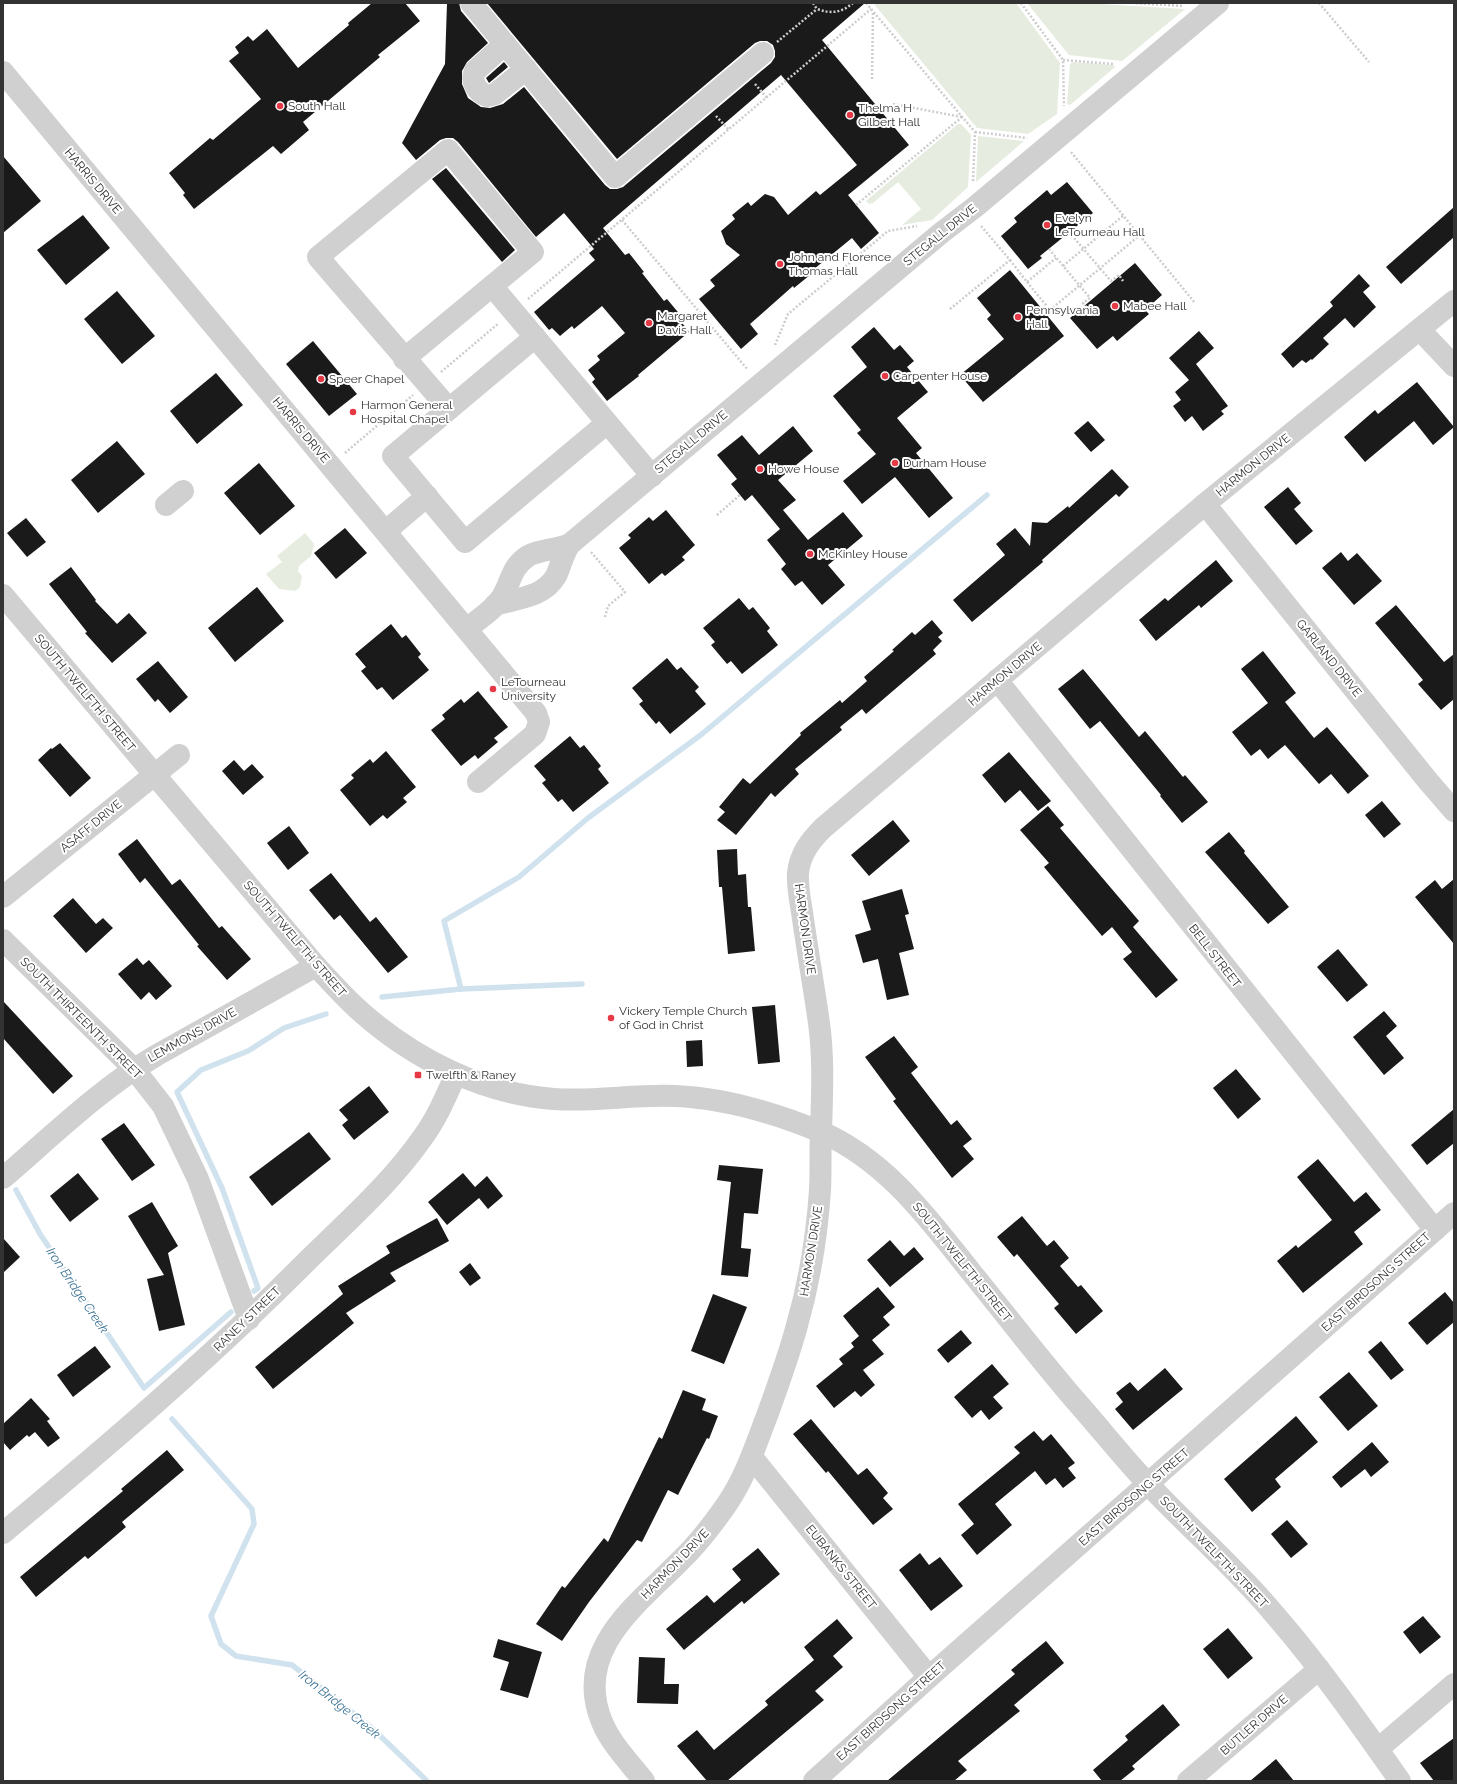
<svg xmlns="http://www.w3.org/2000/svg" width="1457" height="1784" font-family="Raleway,sans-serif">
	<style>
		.green { fill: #e6ecdf }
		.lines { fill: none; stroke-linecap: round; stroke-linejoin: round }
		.stream { stroke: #cfe2ee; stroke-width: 5.5 }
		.building { fill: #1a1a1a }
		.path { stroke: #cdcdcd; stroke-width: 2.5; stroke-dasharray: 2 2; stroke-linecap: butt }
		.minor { stroke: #d0d0d0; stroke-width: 22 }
		.poi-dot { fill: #e63946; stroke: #fff; stroke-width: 1.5 }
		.labels { text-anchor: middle; stroke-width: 4; stroke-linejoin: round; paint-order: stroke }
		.poi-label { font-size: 12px; fill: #333; stroke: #fff; text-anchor: start }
		.street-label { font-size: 12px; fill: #333; stroke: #fff }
		.water-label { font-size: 13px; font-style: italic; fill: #3f7597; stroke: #fff }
	</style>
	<rect width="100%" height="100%" fill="#fff"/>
	<g class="green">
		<polygon points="873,3 1016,3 1060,63 1057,114 1028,134 977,128"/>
		<polygon points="1027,3 1083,3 1185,9 1122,61 1069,55"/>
		<polygon points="1073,62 1113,65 1115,67 1070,105 1067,104 1070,64"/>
		<polygon points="958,124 961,124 971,135 968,187 932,220 902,225 921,209 898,182 873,203 869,204 866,201"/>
		<polygon points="978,136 1024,141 976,182"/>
		<polygon points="305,533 314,544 311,556 299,566 298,571 302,576 300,587 295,591 279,589 266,574 282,562 277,556"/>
	</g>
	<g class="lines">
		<g class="stream">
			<polyline points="461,989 582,984"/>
			<polyline points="382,997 461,989 444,921 519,877 588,818 702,734 987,495"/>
			<polyline points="16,1190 40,1234 144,1388 231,1312"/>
			<polyline points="254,1291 258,1288 222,1188 177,1092 201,1070 248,1051 284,1028 326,1014"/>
			<polyline points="172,1419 252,1509 254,1524 211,1616 221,1644 236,1656 292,1665 373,1729 427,1781"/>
		</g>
	</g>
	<g class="building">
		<polygon points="372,3 405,3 420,21 378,55 380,57 303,122 309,130 281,154 273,146 194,209 183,195 185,193 169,173 210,138 213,140 261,99 229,61 239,53 235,47 248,36 253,41 267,29 298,68 349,25 348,23"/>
		<polygon points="447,3 459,3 461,11 488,43 467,62 462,71 462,84 468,98 481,107 490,108 503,104 524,87 605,185 610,189 617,189 623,187 771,63 775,57 775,51 773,45 767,41 760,41 755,43 617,159 487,3 865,3 822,40 909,145 848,195 879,233 861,249 852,238 808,274 810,275 794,288 793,286 750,324 758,334 741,349 699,299 715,286 710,280 740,255 726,244 721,231 735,219 732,215 748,202 751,206 765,194 774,197 788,215 816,191 820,195 857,165 781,75 603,228 625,255 629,253 644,272 642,273 664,301 667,299 682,317 679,319 689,332 638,375 639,376 607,401 592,382 595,379 588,370 600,360 597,356 625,333 602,306 574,329 572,326 560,336 552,328 549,330 534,312 595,260 589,253 594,249 564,213 536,237 458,142 453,138 446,138 440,140 416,160 402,143 445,64"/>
		<polygon points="504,62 508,67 489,83 486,78"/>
		<polygon points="3,156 41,201 3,233"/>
		<polygon points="446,168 515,250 502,262 432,179"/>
		<polygon points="1067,182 1093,213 1040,256 1042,258 1028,269 1001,236 1017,222 1014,218 1047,190 1051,195"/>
		<polygon points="1454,207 1454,237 1401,284 1386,267"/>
		<polygon points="83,215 110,248 66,285 37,250"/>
		<polygon points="1135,263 1162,295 1145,310 1149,314 1117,341 1113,336 1097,349 1070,318"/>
		<polygon points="1010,270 1064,336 983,402 960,375 1004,339 987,319 991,315 977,298"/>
		<polygon points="1359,274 1370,286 1363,292 1376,307 1354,328 1345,318 1323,338 1329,344 1312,360 1311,359 1306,363 1302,360 1293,368 1281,354 1333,306 1330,302"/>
		<polygon points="117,291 155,336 122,364 84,319"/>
		<polygon points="874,327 894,350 900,345 914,361 907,367 928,392 897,418 922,448 916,453 953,498 929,518 895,477 862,504 843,481 876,454 857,433 861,430 833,396 867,367 851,347"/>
		<polygon points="1199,331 1214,348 1196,364 1228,406 1221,411 1224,414 1203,431 1192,416 1185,422 1173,406 1181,400 1175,392 1189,380 1169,358"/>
		<polygon points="313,341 357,394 329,416 286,364"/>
		<polygon points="216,373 243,405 197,444 170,411"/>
		<polygon points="1417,382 1454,427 1433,445 1414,421 1365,462 1344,437 1375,410 1378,414"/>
		<polygon points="1088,421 1105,440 1091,452 1074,433"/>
		<polygon points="793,426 813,451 778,480 796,500 783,510 808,540 843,512 863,536 828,565 845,585 822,605 802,581 795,586 781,569 786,564 767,540 780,529 752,495 745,501 731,484 737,479 717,455 742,435 759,455"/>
		<polygon points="117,441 145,474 98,513 71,480"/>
		<polygon points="259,463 295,506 260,535 224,493"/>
		<polygon points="1112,469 1129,487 1119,497 1116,494 1042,560 1043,562 972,622 953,600 1005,555 996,544 1015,528 1030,546 1032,522 1047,523 1068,506 1069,508"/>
		<polygon points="1288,487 1301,503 1294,509 1313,531 1296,545 1264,507"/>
		<polygon points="666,510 695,545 682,557 685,560 665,576 662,573 649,584 619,548 631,538 628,535 649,517 653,521"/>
		<polygon points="26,518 46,542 27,557 7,533"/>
		<polygon points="345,528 367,553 336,579 314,553"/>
		<polygon points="1341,552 1348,561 1357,553 1382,581 1354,605 1322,568"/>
		<polygon points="1216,560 1233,581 1201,608 1199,605 1156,641 1139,620 1165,598 1168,601"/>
		<polygon points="71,567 96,600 95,601 117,624 129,613 147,633 112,663 85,633 87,632 49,584"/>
		<polygon points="257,587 284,621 235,662 208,628"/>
		<polygon points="739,598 749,610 753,607 770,628 767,631 778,645 742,674 731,661 727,664 711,645 715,642 703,628"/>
		<polygon points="1396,605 1444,662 1454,654 1454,699 1441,710 1418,684 1423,680 1375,623"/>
		<polygon points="932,620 943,633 938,637 942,641 933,650 936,654 866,714 862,709 840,727 842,730 795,769 799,774 775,797 771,793 736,835 717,820 725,812 719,807 743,778 750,784 801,735 800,733 840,700 842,703 867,681 864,677 894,651 892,650 912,632 915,635"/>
		<polygon points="391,624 402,638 406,635 421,654 418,657 429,670 393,700 382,687 377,690 361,671 366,667 355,654"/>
		<polygon points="1263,651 1296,693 1285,702 1314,738 1327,727 1369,776 1348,794 1331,774 1319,784 1285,745 1268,759 1260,749 1251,756 1232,732 1268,703 1241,669"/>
		<polygon points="667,658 677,670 681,667 699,687 695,691 706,704 670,734 659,721 656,724 639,704 643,701 632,688"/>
		<polygon points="158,661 188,697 170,713 158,699 155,702 136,679"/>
		<polygon points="1083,669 1139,737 1145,731 1183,777 1185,775 1208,802 1182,823 1160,796 1161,795 1100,721 1090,729 1058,689"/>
		<polygon points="478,691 508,727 494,738 498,742 478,759 475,755 461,766 431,730 445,719 442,715 461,699 464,703"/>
		<polygon points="570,736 580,748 584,745 601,766 598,769 609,783 573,812 562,799 558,802 542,783 546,780 534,766"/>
		<polygon points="60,743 91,778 70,797 38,760 51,748 52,749"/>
		<polygon points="386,751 416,787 403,798 407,802 387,819 383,815 370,826 340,790 354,778 351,775 370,759 373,763"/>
		<polygon points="1009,752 1051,801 1038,811 1020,790 1005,803 982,775"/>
		<polygon points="234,760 244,771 252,764 264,777 243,795 222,771"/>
		<polygon points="1382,801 1401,824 1384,838 1365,815"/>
		<polygon points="1048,806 1064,825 1060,828 1139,921 1133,927 1178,980 1156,998 1123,959 1132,952 1112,927 1102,936 1044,867 1049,863 1020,830"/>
		<polygon points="893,820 910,841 869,876 851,855"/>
		<polygon points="289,826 309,853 288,870 267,843"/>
		<polygon points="1229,832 1245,851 1244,853 1289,907 1268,924 1205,852"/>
		<polygon points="137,839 172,885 180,879 219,928 222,926 251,959 227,980 197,946 199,945 145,878 140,883 118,854"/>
		<polygon points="737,849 738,875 746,874 748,907 751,907 755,951 728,954 722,887 719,887 717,850"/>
		<polygon points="331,873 370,922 376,917 408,957 388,973 340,915 334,920 309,890"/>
		<polygon points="1454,879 1454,944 1415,897 1435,880 1442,889"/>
		<polygon points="902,889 909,914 905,915 914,949 899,953 909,995 887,1000 878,959 863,963 855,935 871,930 862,901"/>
		<polygon points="73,898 96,924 103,918 113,928 86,953 53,916"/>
		<polygon points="1338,949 1368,985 1347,1002 1317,967"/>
		<polygon points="137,958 143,965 149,960 172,986 156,1000 149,992 141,1000 118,974"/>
		<polygon points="3,1001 73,1076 53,1094 3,1038"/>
		<polygon points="775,1005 780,1062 758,1064 752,1007"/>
		<polygon points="1384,1011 1397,1026 1386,1036 1404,1058 1384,1075 1353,1037"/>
		<polygon points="894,1036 918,1067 911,1073 951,1125 957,1120 972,1139 963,1146 974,1159 952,1178 893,1101 896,1099 865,1057"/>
		<polygon points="702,1040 703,1066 687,1067 686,1041"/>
		<polygon points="1236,1069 1261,1099 1238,1119 1213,1088"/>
		<polygon points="369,1086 389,1112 354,1140 342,1125 348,1120 339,1110"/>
		<polygon points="1454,1109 1454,1143 1427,1165 1411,1145"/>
		<polygon points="124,1123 155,1165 132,1181 101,1139"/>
		<polygon points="309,1132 331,1159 272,1206 249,1177"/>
		<polygon points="1318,1159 1354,1202 1366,1192 1381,1210 1354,1232 1363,1244 1303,1293 1277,1261 1296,1245 1298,1248 1332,1220 1297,1177"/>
		<polygon points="719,1165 763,1169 758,1214 744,1213 741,1248 751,1249 748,1277 721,1275 731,1182 717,1180"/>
		<polygon points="78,1173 99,1199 70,1222 50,1196"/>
		<polygon points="463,1173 475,1187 487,1176 503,1196 488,1209 479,1198 447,1225 428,1202"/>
		<polygon points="152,1202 178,1246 168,1253 185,1325 159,1331 147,1279 164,1275 128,1216"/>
		<polygon points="1022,1216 1047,1246 1054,1240 1069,1258 1060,1266 1078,1287 1081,1285 1103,1311 1076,1334 1054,1308 1059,1304 1017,1254 1014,1257 997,1237"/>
		<polygon points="437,1218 449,1241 390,1273 396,1281 346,1313 354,1323 273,1389 255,1367 343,1294 338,1286 390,1253 386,1246"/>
		<polygon points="3,1238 20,1257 3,1273"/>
		<polygon points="890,1240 904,1256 914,1247 924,1259 890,1287 867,1260"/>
		<polygon points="470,1263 481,1278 470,1286 459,1272"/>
		<polygon points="878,1287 895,1307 883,1317 890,1325 872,1340 884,1354 863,1370 875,1385 861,1397 855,1391 834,1408 816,1386 843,1364 839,1359 854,1347 851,1343 859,1336 843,1316"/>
		<polygon points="1445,1292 1454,1303 1454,1322 1427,1345 1408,1323"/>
		<polygon points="713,1294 747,1307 724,1364 691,1351"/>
		<polygon points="961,1330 972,1343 948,1363 937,1350"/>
		<polygon points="1381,1341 1404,1370 1391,1380 1368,1352"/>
		<polygon points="95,1346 111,1367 73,1397 57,1375"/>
		<polygon points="992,1364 1009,1384 993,1397 1003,1408 989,1420 981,1410 972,1418 954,1397"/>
		<polygon points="1165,1368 1183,1389 1133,1430 1115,1409 1123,1402 1116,1393 1130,1382 1138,1391"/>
		<polygon points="1349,1372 1378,1406 1348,1431 1319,1397"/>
		<polygon points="683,1390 706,1399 702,1410 718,1416 709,1439 707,1438 678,1495 668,1490 642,1542 637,1540 589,1602 562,1641 536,1624 562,1586 565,1588 604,1538 608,1542 659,1437 662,1439"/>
		<polygon points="31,1398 50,1419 47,1421 60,1438 48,1447 35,1432 29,1437 27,1435 10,1450 3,1442 3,1424"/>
		<polygon points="1296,1416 1318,1442 1275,1479 1281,1487 1252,1512 1224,1479"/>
		<polygon points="811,1419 858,1475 867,1468 888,1493 883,1498 893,1509 873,1525 828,1471 826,1473 793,1434"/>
		<polygon points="1034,1431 1043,1441 1051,1434 1075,1463 1068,1468 1076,1478 1063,1488 1055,1478 1046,1485 1035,1471 995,1504 1012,1525 977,1555 961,1535 974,1524 958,1504 1020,1453 1014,1447"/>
		<polygon points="1372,1442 1389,1462 1371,1477 1365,1469 1341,1488 1332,1477"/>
		<polygon points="167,1450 184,1470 122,1522 126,1527 88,1559 85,1556 36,1597 20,1577 123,1491 121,1489"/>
		<polygon points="1287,1520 1308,1544 1291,1558 1271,1534"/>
		<polygon points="758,1548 780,1574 744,1604 742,1601 684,1650 666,1629 707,1595 714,1603 741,1580 732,1569"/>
		<polygon points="920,1553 929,1565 940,1557 963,1586 931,1611 899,1570"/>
		<polygon points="1423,1616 1441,1637 1420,1654 1403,1632"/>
		<polygon points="837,1619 853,1638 833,1656 843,1667 815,1691 824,1700 727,1781 707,1781 677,1746 697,1730 714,1750 768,1705 765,1701 814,1660 804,1647"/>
		<polygon points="1228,1628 1253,1658 1228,1679 1203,1649"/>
		<polygon points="498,1639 542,1652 528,1698 500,1690 509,1662 493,1657"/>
		<polygon points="1046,1641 1064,1663 1014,1705 1020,1711 958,1761 967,1770 954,1781 887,1781 1015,1674 1011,1670"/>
		<polygon points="639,1657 665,1658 664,1684 679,1684 678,1704 637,1703"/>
		<polygon points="1163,1704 1180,1725 1132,1766 1135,1769 1120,1781 1102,1781 1093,1770 1128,1740 1125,1736"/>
		<polygon points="1454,1738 1454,1781 1434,1781 1420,1763"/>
		<polygon points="1276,1759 1294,1781 1250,1781"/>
	</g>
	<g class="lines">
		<g class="path">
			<path d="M813,3L817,9C831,14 841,13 853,3"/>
			<polyline points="866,3 975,132 973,182"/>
			<polyline points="1021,3 1063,60 1064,106"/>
			<polyline points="1132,3 1184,6"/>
			<polyline points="1319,3 1369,62"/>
			<polyline points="777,42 817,9"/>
			<polyline points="1063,60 1113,64"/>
			<polyline points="872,79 873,11"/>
			<polyline points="755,84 767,98"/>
			<polyline points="893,104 962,117"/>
			<polyline points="716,116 729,130"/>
			<polyline points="975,132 1027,138"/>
			<polyline points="1071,152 1195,303"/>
			<polyline points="856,205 962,117"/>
			<polyline points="622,220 748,370"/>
			<polyline points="1069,232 1111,281 1119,275 1123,281"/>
			<polyline points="1049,249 1090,298 1083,303 1088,309"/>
			<polyline points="1010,260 1027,282 1056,258"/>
			<polyline points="1063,266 1124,215"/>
			<polyline points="1027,282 1050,310 1140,235"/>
			<polyline points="528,299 871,9"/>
			<polyline points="950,309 1010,260 981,226"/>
			<polyline points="1045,314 1050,310"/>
			<polyline points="775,345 788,314 888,231 917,226"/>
			<polyline points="441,372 499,323"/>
			<polyline points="345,453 413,395"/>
			<polyline points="717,515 740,495"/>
			<polyline points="591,552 625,592 608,606 605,617"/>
		</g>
		<g class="minor">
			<polyline points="471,3 615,177 763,53"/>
			<path d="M505,44L475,71C470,81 477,92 487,96L495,94L526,69"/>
			<polyline points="3,72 536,713 539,722 535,734 478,782"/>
			<polyline points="492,286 652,476"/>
			<polyline points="1420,330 1454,366"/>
			<polyline points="535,337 393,456 465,542 607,423"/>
			<polyline points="404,359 533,252 448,150 318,257 449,409"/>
			<polyline points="1205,504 1428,781 1454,811"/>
			<polyline points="166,505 183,491"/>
			<polyline points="386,531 427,496"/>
			<path d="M3,595L316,966C331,982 345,998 361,1012C414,1059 483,1094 554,1099C595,1102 635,1094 675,1096C725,1098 775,1113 821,1132C886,1160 928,1218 971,1272C1006,1315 1039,1358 1075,1400C1100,1428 1124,1459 1150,1486C1191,1530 1237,1569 1275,1615C1320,1667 1360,1724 1400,1781"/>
			<path d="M495,605C517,598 543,598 556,576C561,565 563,554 570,544L941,233L975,207L1218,3"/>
			<path d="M467,629C478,619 494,610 502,597C512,581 510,568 528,556C541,549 557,550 570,544"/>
			<polyline points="997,680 1435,1230"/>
			<polyline points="3,897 179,755"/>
			<polyline points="3,940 134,1069 163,1106 198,1179 249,1319"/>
			<path d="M3,1178C53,1135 101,1088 157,1055L316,966"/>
			<polyline points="752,1457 929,1677"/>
			<path d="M3,1533C105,1448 206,1362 300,1268C342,1226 389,1186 423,1137C437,1118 446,1096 456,1074"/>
			<polyline points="1378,1749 1454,1684"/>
			<path d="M644,1781C629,1762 611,1744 602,1722C572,1650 638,1604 681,1560C699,1543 713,1524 727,1504C746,1476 756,1444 768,1413C778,1385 788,1358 796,1329C809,1284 817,1236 820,1190C821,1171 820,1152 821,1132C822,1095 824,1060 819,1023C814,988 808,954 803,919C801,904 797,888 798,873C800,854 810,841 823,828L1205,504L1454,301"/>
			<polyline points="814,1781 929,1677 1454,1213"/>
			<polyline points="1188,1781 1319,1669"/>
		</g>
	</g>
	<g class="poi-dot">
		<circle cx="280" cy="106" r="4"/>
		<circle cx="850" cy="115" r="4"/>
		<circle cx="1047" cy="225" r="4"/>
		<circle cx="780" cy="264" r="4"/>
		<circle cx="1115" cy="306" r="4"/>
		<circle cx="1018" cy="317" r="4"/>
		<circle cx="649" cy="323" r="4"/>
		<circle cx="885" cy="376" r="4"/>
		<circle cx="321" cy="379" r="4"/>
		<circle cx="353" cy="412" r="4"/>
		<circle cx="895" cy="463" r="4"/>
		<circle cx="760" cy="469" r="4"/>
		<circle cx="810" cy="554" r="4"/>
		<circle cx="493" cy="689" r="4"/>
		<circle cx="611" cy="1018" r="4"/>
		<rect x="414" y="1071" width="8" height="8" rx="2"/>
	</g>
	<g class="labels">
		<g class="poi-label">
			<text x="288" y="110">South Hall</text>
			<text x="858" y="112">Thelma H<tspan x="858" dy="14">Gilbert Hall</tspan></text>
			<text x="1055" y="222">Evelyn<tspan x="1055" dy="14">LeTourneau Hall</tspan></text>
			<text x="788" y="261">John and Florence<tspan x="788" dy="14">Thomas Hall</tspan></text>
			<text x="1123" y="310">Mabee Hall</text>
			<text x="1026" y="314">Pennsylvania<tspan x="1026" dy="14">Hall</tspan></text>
			<text x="657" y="320">Margaret<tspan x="657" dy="14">Davis Hall</tspan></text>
			<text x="893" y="380">Carpenter House</text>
			<text x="329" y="383">Speer Chapel</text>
			<text x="361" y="409">Harmon General<tspan x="361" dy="14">Hospital Chapel</tspan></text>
			<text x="903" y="467">Durham House</text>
			<text x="768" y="473">Howe House</text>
			<text x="818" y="558">McKinley House</text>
			<text x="501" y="686">LeTourneau<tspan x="501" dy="14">University</tspan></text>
			<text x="619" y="1015">Vickery Temple Church<tspan x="619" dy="14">of God in Christ</tspan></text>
			<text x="426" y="1079">Twelfth &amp; Raney</text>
		</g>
		<g class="street-label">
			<text transform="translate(93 181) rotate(50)" y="4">HARRIS DRIVE</text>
			<text transform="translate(940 235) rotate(-39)" y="4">STEGALL DRIVE</text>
			<text transform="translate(301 430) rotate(50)" y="4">HARRIS DRIVE</text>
			<text transform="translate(691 442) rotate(-40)" y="4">STEGALL DRIVE</text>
			<text transform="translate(1253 465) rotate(-39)" y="4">HARMON DRIVE</text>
			<text transform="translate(1329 658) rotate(51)" y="4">GARLAND DRIVE</text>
			<text transform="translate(1005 674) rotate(-40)" y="4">HARMON DRIVE</text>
			<text transform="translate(85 693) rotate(50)" y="4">SOUTH TWELFTH STREET</text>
			<text transform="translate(91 826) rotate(-39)" y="4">ASAFF DRIVE</text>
			<text transform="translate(805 929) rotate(82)" y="4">HARMON DRIVE</text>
			<text transform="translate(295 939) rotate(49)" y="4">SOUTH TWELFTH STREET</text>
			<text transform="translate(1215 956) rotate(52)" y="4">BELL STREET</text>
			<text transform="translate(81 1018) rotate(45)" y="4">SOUTH THIRTEENTH STREET</text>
			<text transform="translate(192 1035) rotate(-29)" y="4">LEMMONS DRIVE</text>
			<text transform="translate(811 1251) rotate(-81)" y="4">HARMON DRIVE</text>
			<text transform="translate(962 1262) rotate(51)" y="4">SOUTH TWELFTH STREET</text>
			<text transform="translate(1376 1282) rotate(-42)" y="4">EAST BIRDSONG STREET</text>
			<text transform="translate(247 1319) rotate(-44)" y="4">RANEY STREET</text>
			<text transform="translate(1134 1497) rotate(-41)" y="4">EAST BIRDSONG STREET</text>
			<text transform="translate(1214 1552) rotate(46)" y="4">SOUTH TWELFTH STREET</text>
			<text transform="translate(675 1564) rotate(-46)" y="4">HARMON DRIVE</text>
			<text transform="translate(841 1567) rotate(51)" y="4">EUBANKS STREET</text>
			<text transform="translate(891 1711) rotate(-42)" y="4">EAST BIRDSONG STREET</text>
			<text transform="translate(1254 1725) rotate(-41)" y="4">BUTLER DRIVE</text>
		</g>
		<g class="water-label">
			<text transform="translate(78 1290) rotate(56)" y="5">Iron Bridge Creek</text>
			<text transform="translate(340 1704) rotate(39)" y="5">Iron Bridge Creek</text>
		</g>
	</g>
	<rect width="1457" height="1784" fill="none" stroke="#333333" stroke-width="8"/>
</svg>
